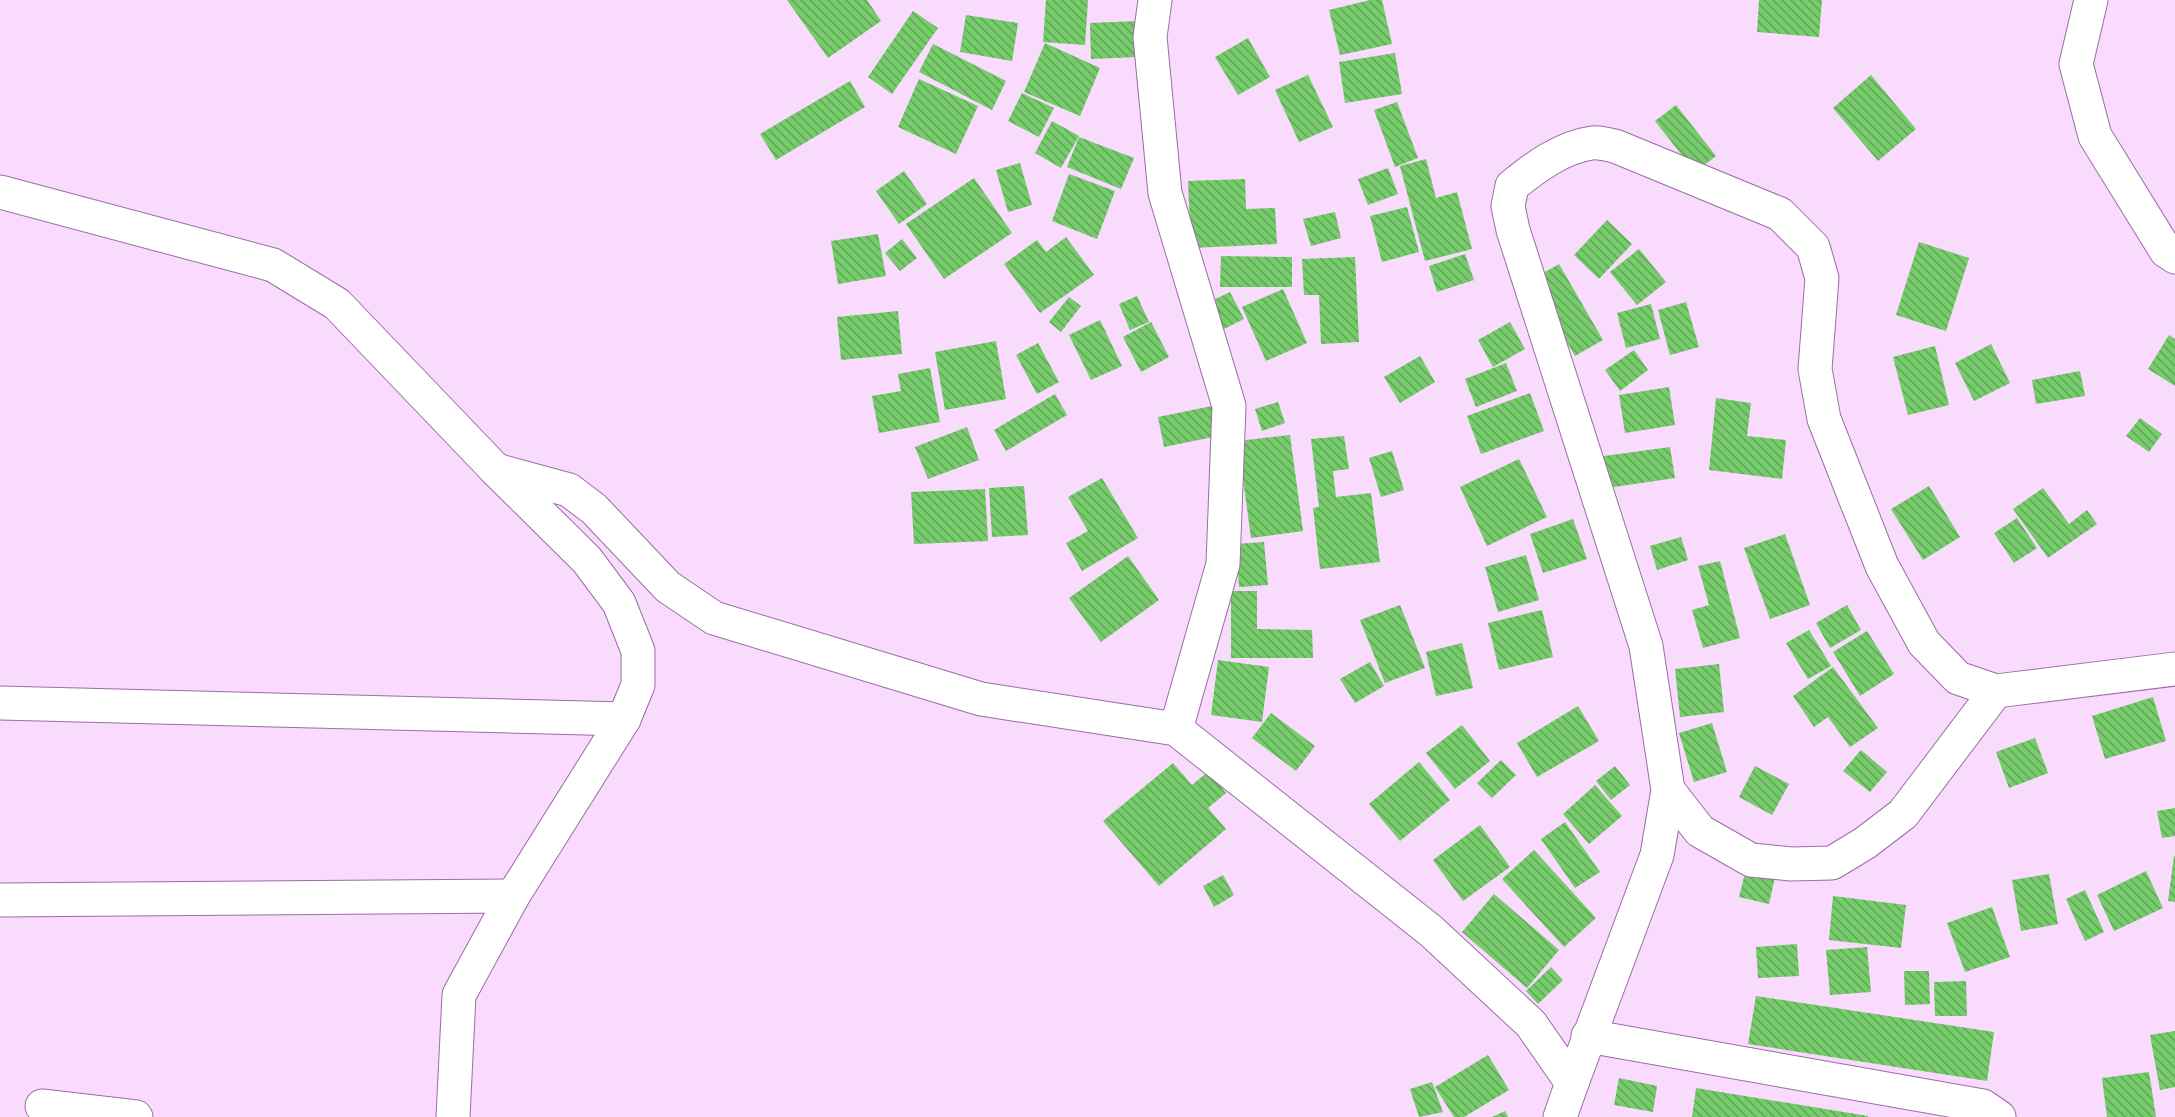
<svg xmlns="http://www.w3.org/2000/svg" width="2175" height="1117" font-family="'Space Grotesk',sans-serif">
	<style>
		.building { fill: url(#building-back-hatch) }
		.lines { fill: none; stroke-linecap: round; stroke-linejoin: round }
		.street-casing { stroke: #9a6ea2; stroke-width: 35 }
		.secondary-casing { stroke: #9a6ea2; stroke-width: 35 }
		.street { stroke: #fff; stroke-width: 33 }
		.secondary { stroke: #fff; stroke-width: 33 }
	</style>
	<defs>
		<pattern id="building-back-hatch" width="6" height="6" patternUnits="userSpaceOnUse" patternTransform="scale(1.5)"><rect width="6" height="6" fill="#76cb6a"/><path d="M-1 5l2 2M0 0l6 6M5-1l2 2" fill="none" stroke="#62a559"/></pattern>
	</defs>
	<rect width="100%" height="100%" fill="#f8dbfd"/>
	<g class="building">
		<polygon points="787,0 867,0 881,21 828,58"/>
		<polygon points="1046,0 1088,0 1085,45 1043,42"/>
		<polygon points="1370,0 1382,0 1392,44 1340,55 1329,10"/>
		<polygon points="1759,0 1822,0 1819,37 1757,32"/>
		<polygon points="913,11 938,28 892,94 868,77"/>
		<polygon points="966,15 1018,23 1012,61 960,52"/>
		<polygon points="1137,21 1138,57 1091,59 1090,23"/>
		<polygon points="1248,38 1270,77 1238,95 1215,57"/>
		<polygon points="1045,43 1100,68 1080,116 1024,92"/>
		<polygon points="933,44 1006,81 992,110 919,72"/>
		<polygon points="1395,53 1402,94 1345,103 1339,62"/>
		<polygon points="1308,75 1333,127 1299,142 1275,90"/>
		<polygon points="1871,75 1916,129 1878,161 1833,108"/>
		<polygon points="919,79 978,106 956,154 898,127"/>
		<polygon points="850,81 865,107 776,160 760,134"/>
		<polygon points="1022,93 1054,108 1039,137 1008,121"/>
		<polygon points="1397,102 1418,158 1395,167 1374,110"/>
		<polygon points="1676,105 1716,156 1695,172 1655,121"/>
		<polygon points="1052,121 1079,136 1061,168 1035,153"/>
		<polygon points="1079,137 1134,158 1121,189 1067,167"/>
		<polygon points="1426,159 1436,198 1457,192 1472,249 1425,261 1400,166"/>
		<polygon points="1020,163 1032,205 1008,212 996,170"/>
		<polygon points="1388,168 1398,194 1368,205 1358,179"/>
		<polygon points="904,171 927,204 899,224 876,191"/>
		<polygon points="1069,174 1115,191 1097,239 1052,221"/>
		<polygon points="974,178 1012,233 944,279 906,224"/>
		<polygon points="1245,179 1246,209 1275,208 1277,244 1191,248 1188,181"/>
		<polygon points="1407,207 1419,252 1382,262 1370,216"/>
		<polygon points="1335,212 1341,238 1311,246 1303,219"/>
		<polygon points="1607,220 1632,244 1599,279 1574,255"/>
		<polygon points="878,234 886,276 838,284 831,241"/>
		<polygon points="1066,237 1094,275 1040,313 1004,264 1037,240 1046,252"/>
		<polygon points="902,239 917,258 900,271 885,253"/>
		<polygon points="1919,242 1969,258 1946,331 1896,315"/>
		<polygon points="1639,249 1666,282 1637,305 1610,272"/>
		<polygon points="1465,254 1474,280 1437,292 1429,266"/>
		<polygon points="1221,256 1292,257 1292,287 1220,287"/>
		<polygon points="1355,257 1359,342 1321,344 1319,295 1304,295 1302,259"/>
		<polygon points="1559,264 1603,340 1575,356 1531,280"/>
		<polygon points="1283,289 1307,343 1266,361 1242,307"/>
		<polygon points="1230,292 1244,319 1218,332 1205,304"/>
		<polygon points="1137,296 1149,322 1130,330 1119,304"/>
		<polygon points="1069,297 1081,306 1061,332 1049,322"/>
		<polygon points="1686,302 1699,347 1670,355 1658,310"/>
		<polygon points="1651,304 1660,339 1626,348 1617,313"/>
		<polygon points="898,311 902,354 841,360 837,317"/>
		<polygon points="1100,320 1122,366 1091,380 1069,335"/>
		<polygon points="1151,322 1169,357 1141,372 1123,337"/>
		<polygon points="1510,322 1525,349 1493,367 1478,340"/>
		<polygon points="2169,335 2175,339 2175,386 2148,369"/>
		<polygon points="996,341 1006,399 945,410 935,352"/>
		<polygon points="1038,343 1059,382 1037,394 1016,355"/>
		<polygon points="1991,344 2010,383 1974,401 1955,363"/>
		<polygon points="1935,346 1949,405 1908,415 1893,357"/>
		<polygon points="1634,350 1648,370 1620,391 1605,370"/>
		<polygon points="1420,356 1435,382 1400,403 1384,377"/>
		<polygon points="1506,363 1517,391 1476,407 1465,379"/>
		<polygon points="930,368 940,422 879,433 872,396 901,391 898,374"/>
		<polygon points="2080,371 2085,396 2036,404 2032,380"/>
		<polygon points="1669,387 1675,425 1625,433 1619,395"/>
		<polygon points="1530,393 1544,431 1481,454 1467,416"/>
		<polygon points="1055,394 1067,415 1006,451 994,430"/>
		<polygon points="1716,398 1751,403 1747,436 1786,440 1782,479 1709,470"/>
		<polygon points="1278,402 1285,423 1262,431 1255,409"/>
		<polygon points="1212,406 1218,436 1164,447 1158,417"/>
		<polygon points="2140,418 2162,434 2149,452 2126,436"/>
		<polygon points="967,427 979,460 928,479 915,447"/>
		<polygon points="1290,435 1303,531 1251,538 1238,441"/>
		<polygon points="1344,436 1349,469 1333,471 1336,497 1371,493 1380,562 1320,569 1313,508 1319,507 1311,439"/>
		<polygon points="1670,447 1675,478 1601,489 1597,457"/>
		<polygon points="1392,451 1404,490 1381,497 1369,458"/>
		<polygon points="1519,459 1547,517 1487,546 1460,487"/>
		<polygon points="1102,478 1138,538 1082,571 1066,543 1088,531 1068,497"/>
		<polygon points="1024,486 1028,535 992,537 989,488"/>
		<polygon points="1929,486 1960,537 1923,560 1891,509"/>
		<polygon points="2043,488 2069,524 2087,510 2097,524 2048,558 2013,509"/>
		<polygon points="985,489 988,541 914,544 911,492"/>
		<polygon points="2017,518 2037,548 2014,563 1994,533"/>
		<polygon points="1573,519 1587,559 1543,573 1530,534"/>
		<polygon points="1785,534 1810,605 1770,619 1744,548"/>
		<polygon points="1681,537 1688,560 1657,570 1650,546"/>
		<polygon points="1264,542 1268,585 1239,587 1236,544"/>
		<polygon points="1526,555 1539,600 1498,612 1485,567"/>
		<polygon points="1128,556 1159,600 1101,642 1069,598"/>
		<polygon points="1720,561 1740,638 1703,648 1692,610 1709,605 1698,566"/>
		<polygon points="1231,591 1257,591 1257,629 1312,630 1313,658 1231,658"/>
		<polygon points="1400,605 1425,668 1385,683 1360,620"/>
		<polygon points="1847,605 1861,630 1830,648 1816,623"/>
		<polygon points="1542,610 1553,657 1499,670 1488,623"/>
		<polygon points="1809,630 1831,666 1808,679 1786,643"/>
		<polygon points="1867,631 1894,674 1860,696 1833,652"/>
		<polygon points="1462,643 1473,688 1436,696 1426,652"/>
		<polygon points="1218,660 1269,667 1262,722 1211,715"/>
		<polygon points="1370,662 1384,686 1355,703 1340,679"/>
		<polygon points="1719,664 1724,712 1680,717 1675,669"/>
		<polygon points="1833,667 1878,728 1850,747 1828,717 1814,727 1793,696"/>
		<polygon points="2153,697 2166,741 2105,759 2092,716"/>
		<polygon points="1578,706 1599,741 1537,777 1517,743"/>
		<polygon points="1271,713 1315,746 1296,771 1252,738"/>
		<polygon points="1712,723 1727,772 1694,782 1679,733"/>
		<polygon points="1462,725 1490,761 1455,789 1426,753"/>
		<polygon points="2035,738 2048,773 2009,788 1996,752"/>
		<polygon points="1861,750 1887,772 1870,792 1843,771"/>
		<polygon points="1501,760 1516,775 1492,798 1477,783"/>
		<polygon points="1419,762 1450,800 1400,841 1369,804"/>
		<polygon points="1173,763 1192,785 1209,771 1226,793 1208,808 1226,829 1159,886 1103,821"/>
		<polygon points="1615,766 1630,785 1611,800 1596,781"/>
		<polygon points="1755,766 1789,784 1772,815 1739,797"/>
		<polygon points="1595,785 1622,816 1589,844 1563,814"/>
		<polygon points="2175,808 2175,836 2162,838 2157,811"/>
		<polygon points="1565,822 1600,872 1575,888 1541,839"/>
		<polygon points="1480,825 1510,867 1463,901 1433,860"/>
		<polygon points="1534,850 1596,918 1564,947 1502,879"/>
		<polygon points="2174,856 2175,856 2175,902 2168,901"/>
		<polygon points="1748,861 1777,868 1769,904 1739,897"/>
		<polygon points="2146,871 2163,908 2114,931 2097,895"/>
		<polygon points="2049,874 2058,924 2021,931 2012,880"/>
		<polygon points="1223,875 1234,895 1214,907 1203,886"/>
		<polygon points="2085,890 2104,932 2085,941 2066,899"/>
		<polygon points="1494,894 1559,950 1527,988 1462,932"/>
		<polygon points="1833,896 1906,905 1901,948 1829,940"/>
		<polygon points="1992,907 2010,957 1965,972 1947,923"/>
		<polygon points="1797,944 1799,976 1758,978 1756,947"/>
		<polygon points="1867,947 1871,992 1830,995 1826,950"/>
		<polygon points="1551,967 1563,980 1538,1004 1526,991"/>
		<polygon points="1904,971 1929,971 1930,1004 1905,1005"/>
		<polygon points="1966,981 1967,1016 1935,1016 1934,982"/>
		<polygon points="1756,996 1994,1032 1987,1081 1748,1044"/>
		<polygon points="2175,1031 2175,1087 2160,1090 2150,1035"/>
		<polygon points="1488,1055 1509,1090 1464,1117 1454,1117 1435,1087"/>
		<polygon points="2149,1072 2156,1117 2107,1117 2102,1078"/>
		<polygon points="1619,1078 1657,1086 1653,1112 1614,1105"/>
		<polygon points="1432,1082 1443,1112 1419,1117 1410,1089"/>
		<polygon points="1696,1088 1868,1116 1868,1117 1692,1117"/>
		<polygon points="1505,1111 1508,1117 1492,1117"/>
	</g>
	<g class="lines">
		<g class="street-casing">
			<g id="street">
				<polyline points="1155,0 1150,37 1165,193 1229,406 1223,564 1176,729"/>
				<polyline points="496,470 569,490 594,509 668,587 714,618 981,699 1176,729 1431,931 1531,1024 1572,1083 1560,1117"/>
				<polyline points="0,703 624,719"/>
				<polyline points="1668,790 1700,831 1751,860 1791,864 1832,863 1865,843 1903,814 1996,691"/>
				<polyline points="0,900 513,896"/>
				<polyline points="1588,1036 1983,1106 1999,1117"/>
				<path d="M1572,1083L1657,855L1668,790L1646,646L1513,230L1508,206L1512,186C1534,168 1562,147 1592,143C1599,142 1608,145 1615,146L1780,214L1813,247L1822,278L1815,369L1824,419L1882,566L1924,643L1958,678L1996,691L2175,669"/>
				<polyline points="42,1106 136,1117"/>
			</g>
		</g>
		<g class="secondary-casing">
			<g id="secondary">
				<polyline points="2091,0 2076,64 2095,136 2166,251 2175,257"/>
				<polyline points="0,192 273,265 337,304 496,470 587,560 619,603 638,651 638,685 624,719 513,896 459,995 453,1117"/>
			</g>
		</g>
		<use href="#street" class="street"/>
		<use href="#secondary" class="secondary"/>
	</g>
</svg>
